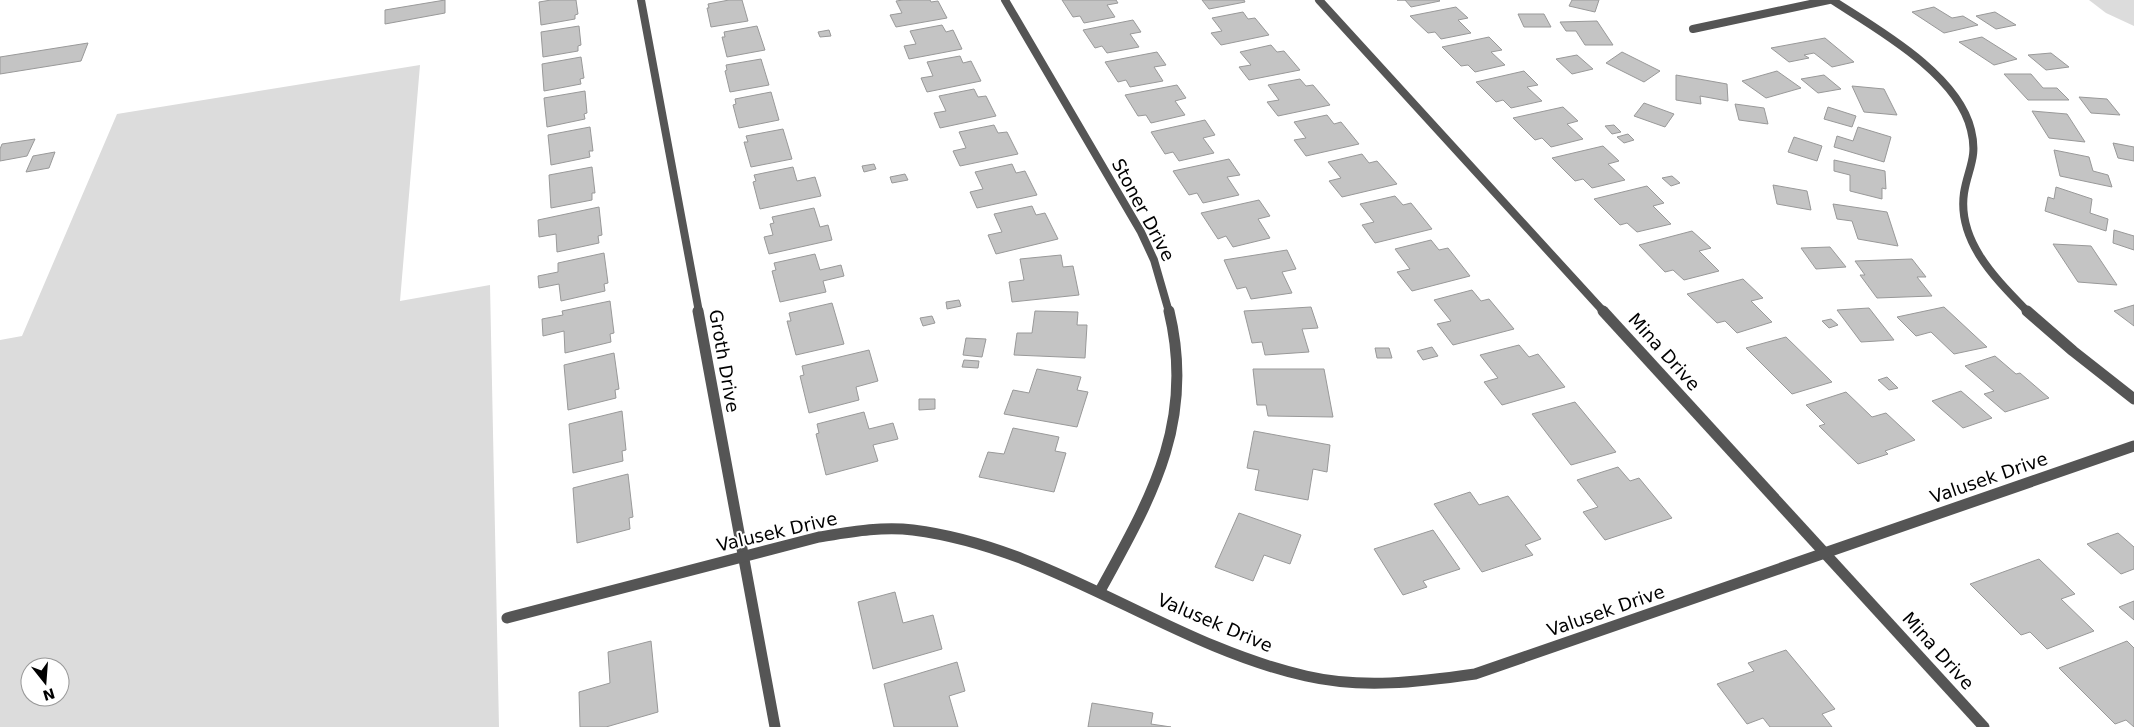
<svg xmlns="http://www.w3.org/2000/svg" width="2134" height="727" font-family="'DejaVu Sans',sans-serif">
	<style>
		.green { fill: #dcdcdc; fill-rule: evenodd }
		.building { fill: #c4c4c4; stroke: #999 }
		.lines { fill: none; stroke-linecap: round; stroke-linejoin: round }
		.street-far1 { stroke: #555; stroke-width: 8 }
		.street { stroke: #555; stroke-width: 11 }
		.labels { text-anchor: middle; stroke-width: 4; stroke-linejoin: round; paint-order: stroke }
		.street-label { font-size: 18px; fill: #000; stroke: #fff }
	</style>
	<rect width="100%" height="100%" fill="#fff"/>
	<g class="green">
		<polygon points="2089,0 2134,0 2134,26 2106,13"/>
		<path d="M420,65L400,301L490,285L499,727H0V340L22,336L117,114ZM30,667H60V697H30Z"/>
	</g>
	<g class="building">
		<polygon points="445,0 445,13 385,24 385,10"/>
		<polygon points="551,0 576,0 578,14 575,15 575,19 541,25 539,2"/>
		<polygon points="729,0 742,0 748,21 711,27 707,8 709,8 708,4"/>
		<polygon points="903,0 930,0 931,2 938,1 947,18 896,27 890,15 902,13 896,1"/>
		<polygon points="1062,0 1116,0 1118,3 1107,5 1115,17 1084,23 1080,16 1073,17"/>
		<polygon points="1202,0 1244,0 1245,2 1209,9"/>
		<polygon points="1397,0 1439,0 1440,1 1411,7 1405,0"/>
		<polygon points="1572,0 1599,0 1595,12 1569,6"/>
		<polygon points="1456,7 1468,18 1458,20 1471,33 1441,39 1435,32 1428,33 1410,16"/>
		<polygon points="1934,7 1952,18 1963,16 1978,25 1944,33 1912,12"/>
		<polygon points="1243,12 1248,19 1255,18 1269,35 1221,45 1211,33 1222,31 1212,18"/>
		<polygon points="1995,12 2016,25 1996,29 1976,16"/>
		<polygon points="1518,14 1544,14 1551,27 1524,27"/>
		<polygon points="1133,20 1141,32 1130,34 1139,47 1107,53 1102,46 1095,48 1083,30"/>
		<polygon points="1597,21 1613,45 1585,45 1576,31 1566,31 1560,22"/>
		<polygon points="942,25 946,32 953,30 962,49 909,59 904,46 916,44 910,31"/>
		<polygon points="579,26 581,45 578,46 578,51 543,57 541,32"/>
		<polygon points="757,26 765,50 727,57 722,37 725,37 724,32"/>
		<polygon points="829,30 831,36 820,37 818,32"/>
		<polygon points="1489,37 1502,50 1491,52 1505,65 1475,72 1468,65 1461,66 1442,47"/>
		<polygon points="1982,37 2017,59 1994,65 1959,42"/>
		<polygon points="1825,38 1854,62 1832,67 1814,53 1804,55 1809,58 1789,62 1771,48"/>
		<polygon points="88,43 81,61 0,74 0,57"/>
		<polygon points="1271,45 1277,52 1284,51 1300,70 1249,80 1239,67 1251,65 1240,52"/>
		<polygon points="1157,52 1166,65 1154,67 1163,81 1130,87 1126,80 1118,82 1105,62"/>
		<polygon points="1622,52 1660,71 1644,82 1606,63"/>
		<polygon points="2051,53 2069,67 2046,70 2028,55"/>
		<polygon points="1577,55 1593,69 1572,74 1556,59"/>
		<polygon points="960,56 963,63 971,61 981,81 927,92 921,78 933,76 927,62"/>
		<polygon points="581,57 584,78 580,79 581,84 544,91 542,64"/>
		<polygon points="761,59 769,85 730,92 725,71 727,70 726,65"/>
		<polygon points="1524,71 1538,85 1527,87 1542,101 1511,108 1503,100 1496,102 1476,82"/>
		<polygon points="1777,71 1801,88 1766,98 1742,81"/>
		<polygon points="2004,74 2031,74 2043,88 2057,88 2069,100 2028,100"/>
		<polygon points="1676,75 1727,84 1728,101 1700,96 1701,104 1676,100"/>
		<polygon points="1824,75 1841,89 1818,93 1801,79"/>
		<polygon points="1300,79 1306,86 1313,85 1330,105 1278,116 1267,102 1279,100 1268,85"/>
		<polygon points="1177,85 1186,98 1175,101 1185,115 1151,123 1146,115 1138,116 1125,95"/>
		<polygon points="1852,86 1884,89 1897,115 1864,112"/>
		<polygon points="974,89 978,97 986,96 996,116 940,128 934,113 946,111 939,96"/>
		<polygon points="585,91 587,113 584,114 585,119 547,127 544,98"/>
		<polygon points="771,92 779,120 739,128 733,105 736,104 735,99"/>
		<polygon points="2079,97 2107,99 2120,115 2091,113"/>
		<polygon points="1644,103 1674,114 1665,127 1634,116"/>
		<polygon points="1735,104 1764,108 1768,124 1739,120"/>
		<polygon points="1563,107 1578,121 1567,124 1583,139 1551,147 1542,138 1535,140 1513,118"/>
		<polygon points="1828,107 1856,116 1852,127 1824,119"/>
		<polygon points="2032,111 2067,114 2085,142 2049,138"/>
		<polygon points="1327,115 1334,124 1341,122 1359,144 1306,156 1294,140 1306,138 1294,122"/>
		<polygon points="1205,120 1215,135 1203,138 1214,153 1179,161 1173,152 1165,154 1151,132"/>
		<polygon points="994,125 998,133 1007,132 1018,154 960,166 953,151 966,148 959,132"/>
		<polygon points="1614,125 1621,132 1612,134 1605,126"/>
		<polygon points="590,127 593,151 589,151 590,157 551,165 548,135"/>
		<polygon points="1858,127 1891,137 1884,162 1834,147 1837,136 1853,141"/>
		<polygon points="783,129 792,159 751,167 744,142 748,142 746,136"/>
		<polygon points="1628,134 1634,140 1624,143 1617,137"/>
		<polygon points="1794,137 1822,146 1817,161 1788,152"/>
		<polygon points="35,139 27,156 0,161 0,149 2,144"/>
		<polygon points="2113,143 2134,147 2134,161 2118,158"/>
		<polygon points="1603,146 1619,161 1608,164 1625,180 1592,188 1583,179 1575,181 1552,158"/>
		<polygon points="2054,150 2089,157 2093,171 2108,175 2112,187 2060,176"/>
		<polygon points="55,152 49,168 26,172 33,156"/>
		<polygon points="1362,154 1369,163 1377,161 1397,184 1342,197 1329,181 1341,178 1328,162"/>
		<polygon points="1229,159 1240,175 1227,177 1239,195 1203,203 1197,193 1189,195 1173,171"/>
		<polygon points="1834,160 1885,171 1886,189 1882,188 1882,199 1850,191 1850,175 1834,171"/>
		<polygon points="874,164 876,169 864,172 862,166"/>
		<polygon points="1012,164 1016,173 1025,171 1037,195 977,208 970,192 983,189 975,172"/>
		<polygon points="592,167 595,193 592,193 592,200 551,208 549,175"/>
		<polygon points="793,167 797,181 815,177 821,196 760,209 753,182 756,181 754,175"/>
		<polygon points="905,174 908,180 892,183 890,177"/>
		<polygon points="1672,176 1680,183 1671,186 1662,178"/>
		<polygon points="1773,185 1807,191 1811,210 1777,204"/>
		<polygon points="1647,186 1664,203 1653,206 1671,224 1637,232 1627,223 1620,225 1594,199"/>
		<polygon points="2056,187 2092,199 2090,213 2108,219 2106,231 2045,211 2048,197 2054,199"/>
		<polygon points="1395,196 1403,205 1411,203 1432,229 1375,243 1362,225 1374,222 1360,204"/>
		<polygon points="1259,200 1270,216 1258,219 1270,238 1233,247 1226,236 1218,239 1201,213"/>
		<polygon points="1833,204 1887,212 1898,246 1858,239 1852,221 1837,219"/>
		<polygon points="1032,206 1036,215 1045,213 1058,239 996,254 988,235 1002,232 994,214"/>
		<polygon points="599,207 602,235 598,236 599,243 557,252 556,234 539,237 538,220"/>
		<polygon points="814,208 820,227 828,225 832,240 769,254 764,237 773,235 770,224 774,223 772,217"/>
		<polygon points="2114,230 2134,236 2134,250 2113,243"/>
		<polygon points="1692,231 1711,248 1699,251 1719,271 1684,280 1673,270 1665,272 1639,245"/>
		<polygon points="1431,240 1439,250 1448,248 1470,276 1412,291 1397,272 1410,269 1395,249"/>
		<polygon points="2053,244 2091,246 2117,285 2078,282"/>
		<polygon points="1830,247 1846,267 1816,269 1801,248"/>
		<polygon points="1287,250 1296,269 1282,272 1292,293 1251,299 1246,287 1237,289 1224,260"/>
		<polygon points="604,253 608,283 604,284 605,291 561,301 559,284 539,288 538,276 558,272 558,263"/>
		<polygon points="815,254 820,270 841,265 844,276 823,281 826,292 780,302 772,271 776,270 774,263"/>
		<polygon points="1061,255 1063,267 1073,266 1079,295 1012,302 1009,282 1024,280 1020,259"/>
		<polygon points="1912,259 1926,277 1917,277 1932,296 1877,298 1860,275 1865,275 1855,261"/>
		<polygon points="1743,279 1763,298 1751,301 1772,322 1737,333 1725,321 1717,323 1687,294"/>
		<polygon points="1472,290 1481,301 1489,299 1514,329 1453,345 1437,324 1451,321 1434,300"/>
		<polygon points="959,300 961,306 947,309 946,302"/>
		<polygon points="610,301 614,333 610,334 611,342 565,353 564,331 543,336 542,319 563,315 562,311"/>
		<polygon points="832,303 844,344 796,355 787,321 791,321 789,313"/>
		<polygon points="2134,305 2134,326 2114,311"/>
		<polygon points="1311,307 1318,328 1302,329 1309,352 1265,355 1262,342 1252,343 1244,311"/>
		<polygon points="1944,307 1987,347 1954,354 1931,332 1916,336 1897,317"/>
		<polygon points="1869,308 1894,340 1861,342 1837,310"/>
		<polygon points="1035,311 1078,312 1077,325 1087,325 1085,358 1014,355 1017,333 1032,333"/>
		<polygon points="932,316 935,323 923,326 920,318"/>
		<polygon points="1831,319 1838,325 1829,328 1822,321"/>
		<polygon points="1786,337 1832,382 1792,394 1746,348"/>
		<polygon points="966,338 986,339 982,357 963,355"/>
		<polygon points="1519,345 1529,357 1538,354 1565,387 1502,405 1484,382 1498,378 1480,355"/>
		<polygon points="1432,347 1438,356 1423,360 1417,351"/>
		<polygon points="1375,348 1389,348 1392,358 1377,358"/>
		<polygon points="869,350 878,381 856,387 859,400 809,413 800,376 804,375 802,366"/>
		<polygon points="614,353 619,389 615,390 616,398 568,410 564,365"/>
		<polygon points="1995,356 2016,374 2020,373 2049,398 2005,412 1984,394 1994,391 1965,366"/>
		<polygon points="964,360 979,361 978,368 962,367"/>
		<polygon points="1037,369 1081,377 1077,390 1088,392 1077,427 1004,414 1013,390 1029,393"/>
		<polygon points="1253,369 1324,369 1333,417 1268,416 1266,405 1257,405"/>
		<polygon points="1887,377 1898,388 1889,390 1878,380"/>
		<polygon points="1961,391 1992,418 1963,428 1932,401"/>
		<polygon points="1846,392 1872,417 1886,413 1915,440 1885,451 1888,454 1858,464 1819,426 1825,424 1806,405"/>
		<polygon points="919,399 935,399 935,409 919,410"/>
		<polygon points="1575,402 1616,452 1571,465 1532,414"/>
		<polygon points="622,411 626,450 622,451 623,461 573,473 569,424"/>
		<polygon points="864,412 869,429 893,423 898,439 873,445 878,461 826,475 816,434 819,433 817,424"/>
		<polygon points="1013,428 1059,437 1055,451 1066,453 1054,492 979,477 988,452 1004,454"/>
		<polygon points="1254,431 1330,445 1327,472 1313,469 1308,500 1255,490 1259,470 1247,468"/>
		<polygon points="1618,467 1630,481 1639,478 1672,518 1605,540 1583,512 1598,507 1577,480"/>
		<polygon points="628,474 633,517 629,518 630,529 577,543 573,488"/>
		<polygon points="1470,492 1479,505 1508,496 1541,539 1525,545 1533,555 1482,572 1434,504"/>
		<polygon points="1239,513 1301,535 1290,564 1264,555 1253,581 1215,567"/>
		<polygon points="1433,530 1460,569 1423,581 1427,587 1403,595 1374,549"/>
		<polygon points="2118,533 2134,547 2134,569 2121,574 2087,544"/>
		<polygon points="2039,559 2075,594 2061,599 2094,631 2047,649 2030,632 2021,635 1970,584"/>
		<polygon points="895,592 903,623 933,615 942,649 873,669 858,602"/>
		<polygon points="2134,601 2134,620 2119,607"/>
		<polygon points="651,641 658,712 606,727 580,727 579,692 610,683 608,652"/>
		<polygon points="2127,641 2134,648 2134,727 2126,720 2115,724 2059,668"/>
		<polygon points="1786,650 1835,709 1822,714 1832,727 1770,727 1763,718 1747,724 1717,684 1754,671 1748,663"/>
		<polygon points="957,662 965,691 949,696 958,727 894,727 884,684"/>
		<polygon points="1092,703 1153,713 1151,724 1171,727 1088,727"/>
	</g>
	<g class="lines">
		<g class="street-far1">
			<polyline points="641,0 699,312"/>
			<polyline points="1005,0 1141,232 1154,260 1169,312"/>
			<polyline points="1319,0 1604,312"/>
			<path d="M1832,0C1877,29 1958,74 1971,130C1978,158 1968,168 1964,193C1957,242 1997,280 2028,312"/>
			<polyline points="1693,29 1829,0"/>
		</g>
		<g class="street">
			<polyline points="698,311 775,727"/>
			<polyline points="1603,311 1984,727"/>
			<polyline points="2027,311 2073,351 2134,399"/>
			<path d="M1100,591C1151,498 1196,422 1169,311"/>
			<path d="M507,618L819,537C850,532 882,526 913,530C1055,548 1168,645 1306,676C1362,689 1419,682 1475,674L2134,446"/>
		</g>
	</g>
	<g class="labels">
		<g class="street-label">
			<text transform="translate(1143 210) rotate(62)" y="6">Stoner Drive</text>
			<text transform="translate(1664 352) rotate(48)" y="6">Mina Drive</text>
			<text transform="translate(724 361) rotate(80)" y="6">Groth Drive</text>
			<text transform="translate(1989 478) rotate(-19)" y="6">Valusek Drive</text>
			<text transform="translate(777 532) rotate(-13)" y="6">Valusek Drive</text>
			<text transform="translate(1606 611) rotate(-19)" y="6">Valusek Drive</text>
			<text transform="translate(1215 623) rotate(23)" y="6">Valusek Drive</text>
			<text transform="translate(1938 651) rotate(48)" y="6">Mina Drive</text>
		</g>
	</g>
	<g transform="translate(45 682) rotate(163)"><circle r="24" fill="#ffffff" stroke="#999999"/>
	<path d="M0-4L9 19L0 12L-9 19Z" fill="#000000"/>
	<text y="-8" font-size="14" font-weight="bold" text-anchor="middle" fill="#000000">N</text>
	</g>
</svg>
